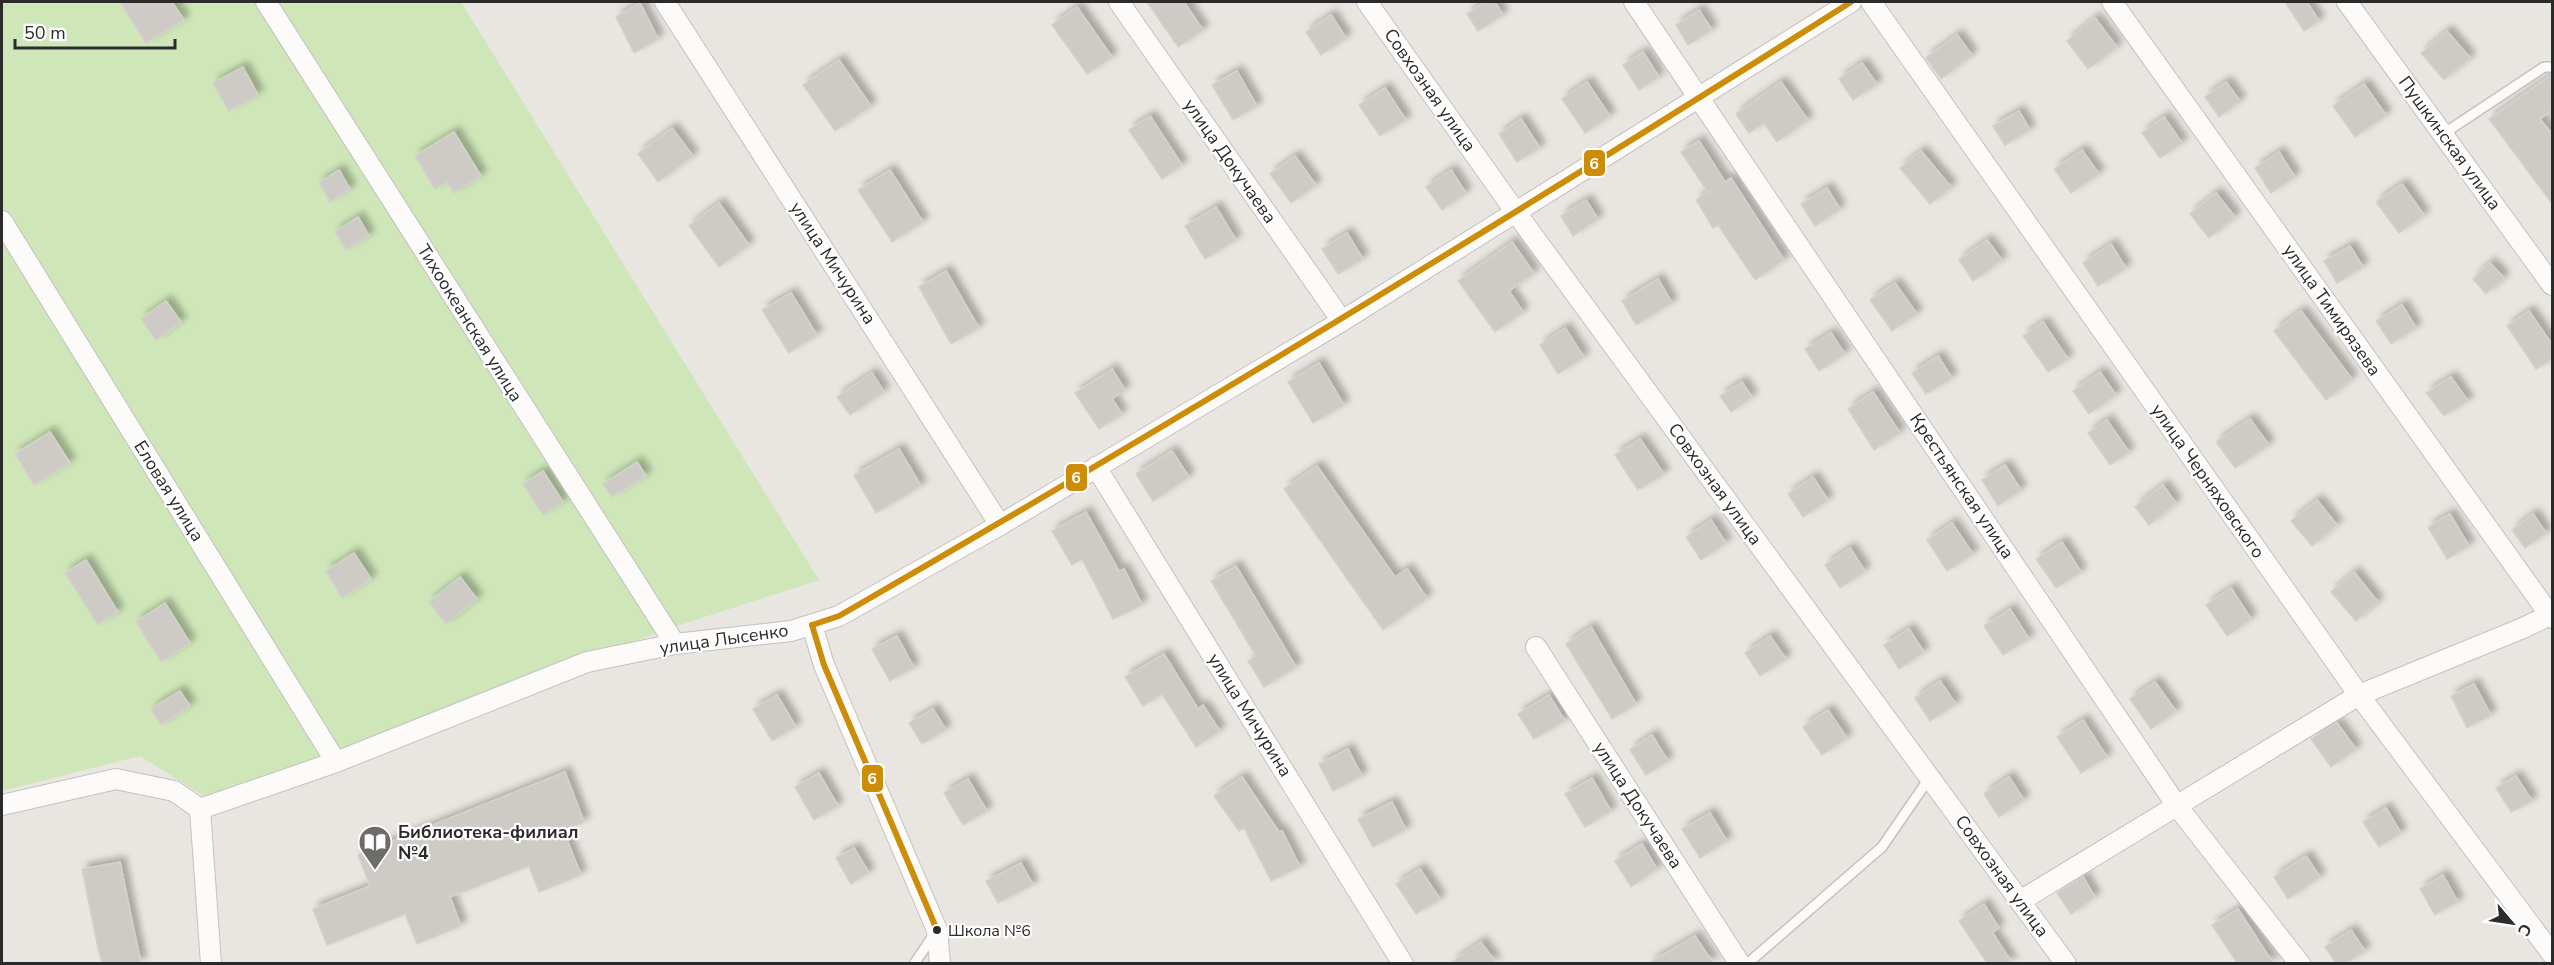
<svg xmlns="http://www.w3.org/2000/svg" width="2554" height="965" font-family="'Nunito Sans',sans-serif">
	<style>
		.green { fill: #cee6b8 }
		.building { fill: #cecbc7; stroke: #d4d1cc; stroke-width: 1.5; filter: url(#shadow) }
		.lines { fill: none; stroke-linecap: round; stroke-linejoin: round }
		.lane-casing { stroke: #c3c2c2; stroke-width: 12 }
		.street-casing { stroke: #c3c2c2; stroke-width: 22 }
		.lane { stroke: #fcfbfa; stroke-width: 9 }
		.street { stroke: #fcfbfa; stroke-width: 20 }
		.bus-1-casing { stroke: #fff; stroke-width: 10 }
		.bus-1 { stroke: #ce8d09; stroke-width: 6 }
		.bus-dot { fill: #2b2b2b; stroke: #fff; stroke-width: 2 }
		.labels { text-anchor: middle; stroke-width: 4.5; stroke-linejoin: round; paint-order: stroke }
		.bus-label { font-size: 16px; fill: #2b2b2b; stroke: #fff; text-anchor: start }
		.street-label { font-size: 18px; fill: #2b2b2b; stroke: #fff }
		.poi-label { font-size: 18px; font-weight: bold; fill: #2b2b2b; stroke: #fff; text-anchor: start }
		.line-badge { stroke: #fff; stroke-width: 2 }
		.badge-label { font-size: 16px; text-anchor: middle; font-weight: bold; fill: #fff }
	</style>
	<defs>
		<filter id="shadow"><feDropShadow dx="5.5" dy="-5.5" stdDeviation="3" flood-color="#0004"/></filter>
	</defs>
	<rect width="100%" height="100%" fill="#e9e5e0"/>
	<polygon class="green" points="2,2 461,2 819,580 664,630 215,803 140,756 2,791"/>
	<g class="building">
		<polygon points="120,2 172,2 184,20 146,43"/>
		<polygon points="1147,2 1184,2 1203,30 1178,47"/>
		<polygon points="1485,2 1495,2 1503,15 1478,31 1467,14"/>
		<polygon points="2285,2 2307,2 2319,21 2304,31"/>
		<polygon points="640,3 658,39 634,53 616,17"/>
		<polygon points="1077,7 1112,57 1087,74 1052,25"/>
		<polygon points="1699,10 1712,30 1688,45 1676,25"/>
		<polygon points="1331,15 1346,38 1321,55 1306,32"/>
		<polygon points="2095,18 2117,47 2088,69 2067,41"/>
		<polygon points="2447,31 2470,58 2444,80 2421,53"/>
		<polygon points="1957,35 1972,55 1941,79 1926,58"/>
		<polygon points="1643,52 1659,77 1639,90 1623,65"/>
		<polygon points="839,60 871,106 835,131 803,85"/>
		<polygon points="1862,63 1877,84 1853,100 1839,79"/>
		<polygon points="243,67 258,95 229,111 213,83"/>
		<polygon points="1237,71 1257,106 1233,120 1212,85"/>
		<polygon points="2553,74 2553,110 2540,119 2553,135 2553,205 2489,119"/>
		<polygon points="1587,82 1610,116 1585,133 1562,99"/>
		<polygon points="1781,82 1808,120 1777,142 1764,123 1749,133 1736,114"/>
		<polygon points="2226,82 2240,101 2219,117 2205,97"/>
		<polygon points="2364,84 2386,115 2355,137 2333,106"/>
		<polygon points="1385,88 1406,120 1380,136 1359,105"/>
		<polygon points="2019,111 2030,130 2005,145 1993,126"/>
		<polygon points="1150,116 1182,165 1162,179 1129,130"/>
		<polygon points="2164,117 2182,143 2160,158 2142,133"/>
		<polygon points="1521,119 1540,148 1517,162 1499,134"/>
		<polygon points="672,128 693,156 658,182 638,154"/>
		<polygon points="454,132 481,176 454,193 447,182 435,189 415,156"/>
		<polygon points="1699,141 1725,182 1731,178 1784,260 1755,280 1718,225 1713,228 1696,200 1708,192 1681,152"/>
		<polygon points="2082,150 2099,174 2071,193 2054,169"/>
		<polygon points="1921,151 1951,187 1930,204 1900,168"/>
		<polygon points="2279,152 2295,177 2271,193 2255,168"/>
		<polygon points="1295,156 1316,185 1291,203 1270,174"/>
		<polygon points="339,170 350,189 330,202 319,183"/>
		<polygon points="890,170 923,222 892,242 858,190"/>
		<polygon points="1451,170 1466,193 1442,210 1426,187"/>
		<polygon points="2402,184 2424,215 2399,233 2376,202"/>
		<polygon points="1827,188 1840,209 1815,226 1801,204"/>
		<polygon points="2216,193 2235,217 2209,238 2190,214"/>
		<polygon points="1586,200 1598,219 1573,236 1561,216"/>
		<polygon points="719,203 749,245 719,267 689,226"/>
		<polygon points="1216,207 1236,240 1205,259 1185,226"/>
		<polygon points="358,217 369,236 346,250 335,232"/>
		<polygon points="1347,233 1363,259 1338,274 1322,249"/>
		<polygon points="1987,240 2002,260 1973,281 1959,260"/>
		<polygon points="1512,242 1534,273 1509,291 1523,312 1495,332 1458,281"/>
		<polygon points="2111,244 2126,268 2098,286 2083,263"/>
		<polygon points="2350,246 2363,267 2337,283 2324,261"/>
		<polygon points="2490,263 2504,278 2486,294 2473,279"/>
		<polygon points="946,271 979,328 951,344 919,287"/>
		<polygon points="1658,279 1672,303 1636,325 1622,301"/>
		<polygon points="1895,283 1917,314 1892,331 1870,300"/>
		<polygon points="791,293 817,335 789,353 762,310"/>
		<polygon points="166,301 181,322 156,340 141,319"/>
		<polygon points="2402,305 2416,328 2391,344 2376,321"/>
		<polygon points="2301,311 2352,379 2326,400 2274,331"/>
		<polygon points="2529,311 2553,346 2553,358 2536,369 2507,326"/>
		<polygon points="2043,322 2068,359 2048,372 2023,336"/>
		<polygon points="1565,328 1584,357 1558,374 1540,345"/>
		<polygon points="1831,333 1845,354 1819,371 1805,349"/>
		<polygon points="1938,356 1952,378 1926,394 1912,373"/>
		<polygon points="1319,363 1344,405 1313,423 1288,382"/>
		<polygon points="1112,369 1125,390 1112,399 1122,414 1099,429 1075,393"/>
		<polygon points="2100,372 2116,395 2089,414 2073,391"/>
		<polygon points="872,373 884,392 850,415 837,397"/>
		<polygon points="2451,377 2468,401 2444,416 2426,393"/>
		<polygon points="1742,382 1752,397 1731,412 1720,396"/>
		<polygon points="1873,392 1900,433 1874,450 1848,409"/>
		<polygon points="2250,419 2269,445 2235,468 2216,442"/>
		<polygon points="2107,420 2129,452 2110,465 2088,433"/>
		<polygon points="50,432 70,463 34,485 15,454"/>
		<polygon points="1640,439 1664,474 1638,490 1615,455"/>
		<polygon points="899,449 921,486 876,513 854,475"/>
		<polygon points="1172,451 1189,477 1153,501 1136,474"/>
		<polygon points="637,462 646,476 612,497 603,484"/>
		<polygon points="2005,465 2021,490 1998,506 1982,480"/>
		<polygon points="1317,466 1395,577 1407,569 1427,598 1383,630 1284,489"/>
		<polygon points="543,471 563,502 543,515 523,484"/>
		<polygon points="1813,477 1828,500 1803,517 1788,494"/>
		<polygon points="2163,485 2176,503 2149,525 2135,507"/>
		<polygon points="2317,500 2337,525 2312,546 2291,521"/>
		<polygon points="1086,512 1119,571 1124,569 1142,605 1113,619 1082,559 1072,565 1052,531"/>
		<polygon points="2450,514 2469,546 2447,559 2428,527"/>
		<polygon points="2533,514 2546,533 2525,548 2512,530"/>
		<polygon points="1711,520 1726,543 1701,560 1686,537"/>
		<polygon points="1952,523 1973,554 1947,571 1927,540"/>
		<polygon points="2062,542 2081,572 2056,588 2036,559"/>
		<polygon points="1850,548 1865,571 1840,588 1825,565"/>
		<polygon points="354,553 371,579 342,598 326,571"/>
		<polygon points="86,560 118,612 98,625 65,573"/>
		<polygon points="1236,566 1296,667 1264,687 1248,661 1256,656 1211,581"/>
		<polygon points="2354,572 2378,602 2356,621 2331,592"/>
		<polygon points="460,577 477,599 446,624 429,602"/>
		<polygon points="2231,588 2251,619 2227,636 2206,605"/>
		<polygon points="165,603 190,643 161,662 136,622"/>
		<polygon points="2010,609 2029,639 2003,655 1984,626"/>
		<polygon points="1591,627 1636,704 1612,719 1566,644"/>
		<polygon points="1909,629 1924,652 1899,669 1884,645"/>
		<polygon points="897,636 914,668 890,681 872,649"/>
		<polygon points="1770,636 1786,659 1760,676 1745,653"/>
		<polygon points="1164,654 1198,709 1203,705 1220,731 1196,747 1162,694 1143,706 1125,677"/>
		<polygon points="1940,681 1956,704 1930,721 1915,698"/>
		<polygon points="2155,682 2176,711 2151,729 2130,699"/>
		<polygon points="2474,684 2491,715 2467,728 2451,696"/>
		<polygon points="180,691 190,706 161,725 151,709"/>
		<polygon points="777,695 796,727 772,741 753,709"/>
		<polygon points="1549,695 1565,721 1534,739 1518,714"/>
		<polygon points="933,709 946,730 922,744 909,723"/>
		<polygon points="1828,710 1847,738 1822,755 1803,727"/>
		<polygon points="2083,720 2107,757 2081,773 2057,737"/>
		<polygon points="2337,723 2356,749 2331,767 2311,739"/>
		<polygon points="1652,735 1668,761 1646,775 1630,750"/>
		<polygon points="1348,749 1362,776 1333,791 1319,764"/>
		<polygon points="565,772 584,822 563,830 581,875 539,892 529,866 450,897 461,926 417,944 405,914 327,945 313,909 370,886 358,855"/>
		<polygon points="819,773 838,806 814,820 795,787"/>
		<polygon points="2516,776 2532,801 2511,812 2496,788"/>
		<polygon points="1242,777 1279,832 1282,831 1300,867 1271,881 1244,828 1239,831 1214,796"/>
		<polygon points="2009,777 2024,800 1999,817 1984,794"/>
		<polygon points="1592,778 1611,811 1585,827 1565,794"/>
		<polygon points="968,779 987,811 963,825 944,793"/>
		<polygon points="1392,802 1406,830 1373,847 1358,819"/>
		<polygon points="2386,808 2401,833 2379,847 2363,822"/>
		<polygon points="1710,813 1727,841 1700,858 1682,829"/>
		<polygon points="1642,844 1657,869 1631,887 1615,861"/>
		<polygon points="854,848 869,873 851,884 836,858"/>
		<polygon points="2306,856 2320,877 2288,899 2274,877"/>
		<polygon points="120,862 132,921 141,963 102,963 98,948 82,869"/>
		<polygon points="1021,863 1033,885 998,903 986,881"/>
		<polygon points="1420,869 1440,899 1416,914 1396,884"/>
		<polygon points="2443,875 2458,902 2435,915 2420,889"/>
		<polygon points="2083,877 2095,897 2071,914 2057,893"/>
		<polygon points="1984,904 1999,928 1992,932 2012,963 1987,963 1959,921"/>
		<polygon points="2238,909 2273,963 2237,963 2212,925"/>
		<polygon points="2351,930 2365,951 2346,963 2336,963 2325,947"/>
		<polygon points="1695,936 1713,963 1649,963"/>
		<polygon points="1481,942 1496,963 1451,963"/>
	</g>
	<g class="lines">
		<g class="lane-casing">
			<g id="lane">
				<polyline points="2443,134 2544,67 2552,67"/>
				<polyline points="914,964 935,933"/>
				<polyline points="1747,964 1882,847 1930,777"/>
			</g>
		</g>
		<g class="street-casing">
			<g id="street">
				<polyline points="266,2 675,644"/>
				<polyline points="665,2 1000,525"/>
				<polyline points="1119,2 1342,321"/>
				<polyline points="1367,2 1517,214 2066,964"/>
				<polyline points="1634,2 2177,806 2300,964"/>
				<polyline points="1871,2 2359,695 2552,954"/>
				<polyline points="2112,2 2552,618"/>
				<polyline points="2347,2 2552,285"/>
				<polyline points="2,221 336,762"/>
				<polyline points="1096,467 1403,964"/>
				<polyline points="812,625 824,665 937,930 940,964"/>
				<polyline points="1536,647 1740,964"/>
				<polyline points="2,805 116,779 174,791 200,809 336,762 587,662 675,644 791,631 839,616 1000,525 1342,321 1851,2"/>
				<polyline points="200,809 211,964"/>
				<polyline points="2020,901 2359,695 2523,628 2552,614"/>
			</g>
		</g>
		<use href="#lane" class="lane"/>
		<use href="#street" class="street"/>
		<g class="bus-1-casing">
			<g id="bus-1">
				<path d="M812,625L839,616C1181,419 1518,213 1851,2"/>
				<polyline points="812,625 824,665 937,930"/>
			</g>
		</g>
		<use href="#bus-1" class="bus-1"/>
	</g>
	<defs>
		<g id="library-pin" transform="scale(1.725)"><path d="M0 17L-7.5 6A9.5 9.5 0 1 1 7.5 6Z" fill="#6e6c6a" stroke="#fff"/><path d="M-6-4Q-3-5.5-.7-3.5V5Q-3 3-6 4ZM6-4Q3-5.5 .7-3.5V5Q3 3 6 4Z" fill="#fff"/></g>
	</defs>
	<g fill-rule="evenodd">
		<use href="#library-pin" x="375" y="842"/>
	</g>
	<circle class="bus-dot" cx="937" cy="930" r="5"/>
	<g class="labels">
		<g class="bus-label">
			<text x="948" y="936">Школа №6</text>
		</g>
		<g class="street-label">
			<text transform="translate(1430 90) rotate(55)" y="6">Совхозная улица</text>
			<text transform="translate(2450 143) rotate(54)" y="6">Пушкинская улица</text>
			<text transform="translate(1230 161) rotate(55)" y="6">улица Докучаева</text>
			<text transform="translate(833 263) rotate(57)" y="6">улица Мичурина</text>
			<text transform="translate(2332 310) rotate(55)" y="6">улица Тимирязева</text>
			<text transform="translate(470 323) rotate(58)" y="6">Тихоокеанская улица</text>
			<text transform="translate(2208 481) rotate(55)" y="6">улица Черняховского</text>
			<text transform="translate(1715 484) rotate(54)" y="6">Совхозная улица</text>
			<text transform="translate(1962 486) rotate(56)" y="6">Крестьянская улица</text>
			<text transform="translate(169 491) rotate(58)" y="6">Еловая улица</text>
			<text transform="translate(724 639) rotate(-8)" y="6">улица Лысенко</text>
			<text transform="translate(1250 715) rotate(58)" y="6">улица Мичурина</text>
			<text transform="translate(1638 805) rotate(57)" y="6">улица Докучаева</text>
			<text transform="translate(2002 876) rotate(54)" y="6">Совхозная улица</text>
		</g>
		<g class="poi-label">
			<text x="398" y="838">Библиотека-филиал<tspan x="398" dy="21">№4</tspan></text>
		</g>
	</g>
	<g class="line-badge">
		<rect x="1583" y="149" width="23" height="28" rx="6" fill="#ce8d09"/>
		<rect x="1065" y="463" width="23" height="29" rx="6" fill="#ce8d09"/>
		<rect x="861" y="764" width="23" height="29" rx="6" fill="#ce8d09"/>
	</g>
	<g class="badge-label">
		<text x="1594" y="169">6</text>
		<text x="1076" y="483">6</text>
		<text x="872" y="784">6</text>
	</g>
	<rect width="2554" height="965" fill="none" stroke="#2b2b2b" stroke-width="6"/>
	<g transform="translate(2512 923) rotate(119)" stroke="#ffffff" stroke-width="4.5" paint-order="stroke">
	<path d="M0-4.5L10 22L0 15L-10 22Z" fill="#2b2b2b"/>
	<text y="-9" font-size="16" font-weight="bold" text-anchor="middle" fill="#2b2b2b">С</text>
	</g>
	<path d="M15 39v9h160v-9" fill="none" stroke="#2b2b2b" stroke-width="3"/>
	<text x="24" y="39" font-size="18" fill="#2b2b2b" stroke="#ffffff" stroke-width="4.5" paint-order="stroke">50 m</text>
</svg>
